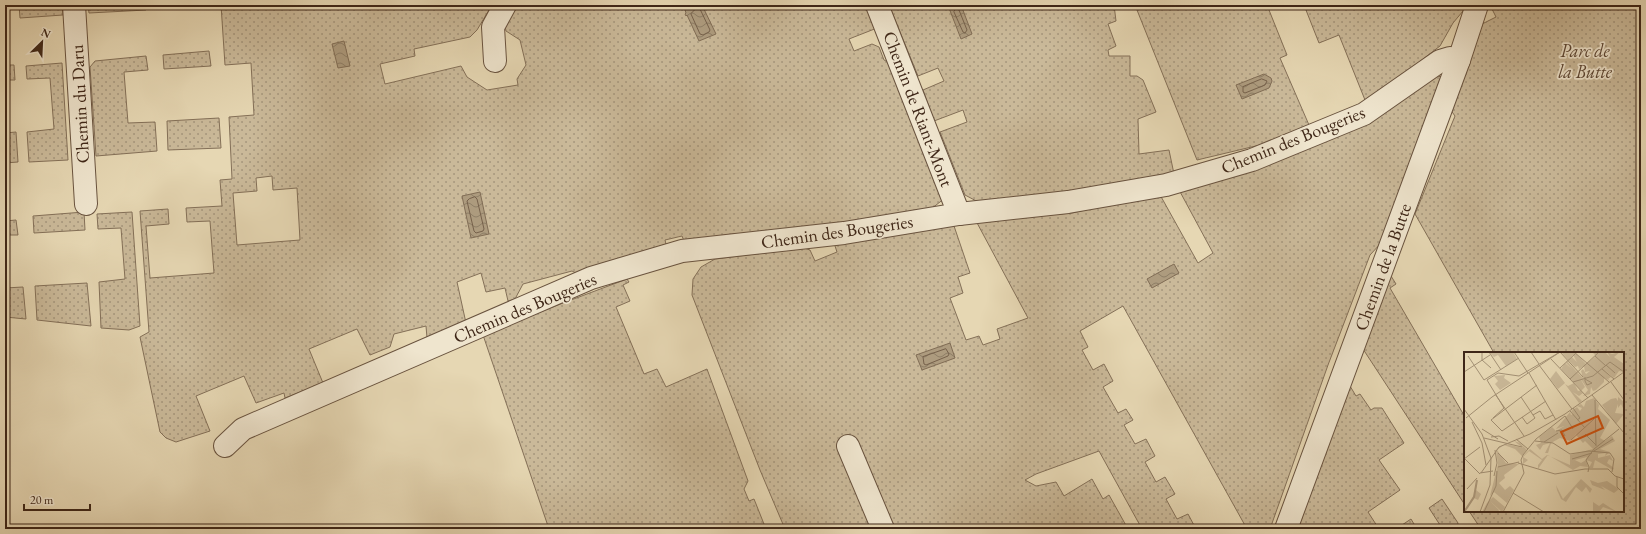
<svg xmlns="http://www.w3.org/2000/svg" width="1646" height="534" font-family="'EB Garamond',serif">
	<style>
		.green { fill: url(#green-dots); stroke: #847058; fill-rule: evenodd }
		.water { fill: url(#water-waves); stroke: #816d55 }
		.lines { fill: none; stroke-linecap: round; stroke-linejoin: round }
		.shore { stroke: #76614b; stroke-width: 1 }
		.minor-casing { stroke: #69533f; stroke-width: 24 }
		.minor { stroke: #efe5ce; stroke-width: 22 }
		.labels { text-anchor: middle; stroke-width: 3.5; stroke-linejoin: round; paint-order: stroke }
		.park-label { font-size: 18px; font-style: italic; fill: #5b4432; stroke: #efe5ce }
		.street-label { font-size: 18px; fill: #3f2718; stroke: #efe5ce }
		.inset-river { fill: none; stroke: #ad9b7e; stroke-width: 2 }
		.inset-road { fill: none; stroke: #a39175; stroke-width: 1 }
		.view { fill: #cf520e; fill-opacity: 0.15; stroke: #cf520e; stroke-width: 2 }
		.inset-edge { fill: none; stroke: #3f2718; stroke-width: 2 }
	</style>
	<defs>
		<pattern id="green-dots" width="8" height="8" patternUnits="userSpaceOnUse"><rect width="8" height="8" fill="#cab999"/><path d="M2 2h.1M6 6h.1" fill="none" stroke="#a5967c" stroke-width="1.8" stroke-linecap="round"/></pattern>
		<pattern id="water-waves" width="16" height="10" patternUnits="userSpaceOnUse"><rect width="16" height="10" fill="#ad9b7e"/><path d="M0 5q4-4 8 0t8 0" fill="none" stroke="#8e7e66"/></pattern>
	</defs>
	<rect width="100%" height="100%" fill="#e6d7b3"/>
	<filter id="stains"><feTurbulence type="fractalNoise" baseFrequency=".005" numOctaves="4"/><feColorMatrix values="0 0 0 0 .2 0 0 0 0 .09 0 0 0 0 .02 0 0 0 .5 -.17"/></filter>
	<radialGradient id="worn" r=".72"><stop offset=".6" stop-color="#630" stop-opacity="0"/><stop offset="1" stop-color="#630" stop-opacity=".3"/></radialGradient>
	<g class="green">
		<polygon points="19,5 62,5 63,15 20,18"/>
		<polygon points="88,5 145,5 146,10 89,13"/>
		<path d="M221,5H492L477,30L470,37L414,49L415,56L380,64L385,84L461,66L467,77L487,90L518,85L517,79L526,65L520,40L506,31L504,21L515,5H867L877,28L849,39L854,51L872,44L879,47L884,60L892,64L945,198L926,213L766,232L733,234L684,241L682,236L665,240L666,244L578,274L572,271L523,284L515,299L508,301L505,288L486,292L481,273L457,282L466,323L427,338L426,326L394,334L390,347L370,355L357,329L309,349L323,383L285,398L284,393L256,403L244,376L196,396L210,431L176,442L166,438L160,432L140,337L149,332L140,211L168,209L169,224L146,226L150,278L214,273L210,221L187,222L186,208L222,206L220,180L232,179L229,117L254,115L251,63L225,65ZM272,176L273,190L297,188L300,240L237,245L233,193L257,191L256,178Z"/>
		<polygon points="889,5 1114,5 1116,21 1108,24 1116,46 1108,50 1109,56 1130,56 1130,76 1137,76 1143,80 1156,112 1138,119 1139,154 1169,150 1174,174 1050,196 982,204 965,195 940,132 967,122 963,110 934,121 923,90 944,81 938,68 918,76"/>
		<polygon points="1135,5 1267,5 1287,55 1280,58 1309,125 1264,144 1197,160"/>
		<polygon points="1304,5 1468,5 1453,23 1440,46 1393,82 1365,100 1339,35 1319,43"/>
		<polygon points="1490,5 1641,5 1641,529 1481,529 1469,511 1623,511 1623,353 1494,353 1415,214 1455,116 1450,109 1480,25 1496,17"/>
		<polygon points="209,51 211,66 164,69 163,55"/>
		<polygon points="146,56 148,70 124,72 128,123 155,122 157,151 96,156 90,67 95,61"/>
		<polygon points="62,63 68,160 29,162 27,132 54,129 50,78 27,79 26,66"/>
		<polygon points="5,65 14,65 15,80 5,80"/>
		<polygon points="1435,75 1441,77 1382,242 1370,255 1328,365 1270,529 1247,529 1123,306 1080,331 1088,347 1082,350 1093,370 1104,364 1113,381 1103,387 1118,413 1126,409 1133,420 1124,425 1135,444 1146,439 1155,456 1145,462 1156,482 1165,477 1175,494 1166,499 1177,519 1188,514 1196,529 1142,529 1099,451 1036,474 1025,480 1036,486 1056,482 1064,496 1092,479 1103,499 1109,495 1128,529 785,529 760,470 692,295 693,279 701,267 715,259 804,248 810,250 815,261 837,252 834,243 953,223 970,273 958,277 963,293 950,298 966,340 979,336 983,345 1000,339 997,329 1028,318 976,221 1072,213 1159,193 1198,263 1213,253 1178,188"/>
		<polygon points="219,118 221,148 168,150 167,121"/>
		<polygon points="16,132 18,162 5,163 5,133"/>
		<polygon points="84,212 85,230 34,233 33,216"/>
		<polygon points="132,212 140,326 129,330 101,328 99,282 125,279 121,228 98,229 97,214"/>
		<polygon points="16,220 18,235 5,235 5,221"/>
		<polygon points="1391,276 1396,284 1390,288 1465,417 1465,505 1363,349 1386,279"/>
		<polygon points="627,279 629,282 623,285 630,301 616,307 644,374 657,369 666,387 707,369 748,481 744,489 749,501 754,499 766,529 549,529 483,335 563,303"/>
		<polygon points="87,283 91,326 37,320 35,286"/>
		<polygon points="23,287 26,319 5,317 5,288"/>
		<polygon points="1350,386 1356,396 1360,394 1371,410 1374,408 1382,408 1404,443 1379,460 1400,490 1368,512 1379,529 1295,529"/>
		<polygon points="1442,499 1458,523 1457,529 1433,529 1440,525 1429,508"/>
		<polygon points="1411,519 1417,529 1396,529"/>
	</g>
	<g class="water">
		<polygon points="696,5 702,5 716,34 699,41 687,15 686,16 685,14 686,13 685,10"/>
		<polygon points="957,5 961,5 972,34 961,39 949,8"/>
		<polygon points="344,41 350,66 338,68 332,44"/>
		<polygon points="1264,74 1271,78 1272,81 1269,88 1242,99 1236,85"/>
		<polygon points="480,192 489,234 471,238 462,196"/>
		<polygon points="1174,264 1179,273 1152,288 1147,279"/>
		<polygon points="950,343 955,358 922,370 916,355"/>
	</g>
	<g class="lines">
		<g class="shore">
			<polygon points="697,8 700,9 710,30 709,32 703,35 700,34 691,14"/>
			<polygon points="956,9 959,10 967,30 965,33 963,32 954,12"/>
			<polygon points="1262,79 1267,81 1265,85 1245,93 1243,92 1243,87"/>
			<polygon points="475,197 477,199 484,229 483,231 476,233 474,231 467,201 469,199"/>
			<polygon points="946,349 949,354 948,356 926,365 924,364 923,357"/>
		</g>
		<g class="minor-casing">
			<g id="minor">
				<polyline points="74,5 86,204"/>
				<polyline points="877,5 959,214"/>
				<polyline points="495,61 493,27 505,5"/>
				<polyline points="225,446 243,429 591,278 682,251 844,233 959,214 1068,202 1166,185 1252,160 1364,114 1440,61 1450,58 1459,60"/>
				<polyline points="848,446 883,529"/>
				<polyline points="1286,529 1459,60 1477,5"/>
			</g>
		</g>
		<use href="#minor" class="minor"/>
	</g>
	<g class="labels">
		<g class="park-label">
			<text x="1585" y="57">Parc de<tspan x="1585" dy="21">la Butte</tspan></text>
		</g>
		<g class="street-label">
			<text transform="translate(80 104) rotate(-93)" y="6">Chemin du Daru</text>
			<text transform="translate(918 109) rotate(69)" y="6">Chemin de Riant-Mont</text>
			<text transform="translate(1293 140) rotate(-22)" y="6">Chemin des Bougeries</text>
			<text transform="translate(837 232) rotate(-8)" y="6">Chemin des Bougeries</text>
			<text transform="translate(1383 267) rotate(-70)" y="6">Chemin de la Butte</text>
			<text transform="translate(525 308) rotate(-23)" y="6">Chemin des Bougeries</text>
		</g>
	</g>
	<g transform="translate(1464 352)">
		<rect width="160" height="160" fill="#e6d7b3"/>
		<path d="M97,0H111L122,12L132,4L128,0H141L146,5L143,0L148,2L156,0L150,5L160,12V20L155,19L150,26L140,18L147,25L144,27L147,29L140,26V30L132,38L129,39L127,35L126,42L119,44L124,38L116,26L121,35L117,39L119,41L115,44L109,40L118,49L115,51L101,32L104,34L110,31L114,39L117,38L97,17L101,11L108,17L102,11L103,9L113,20L110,23L113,20L119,26L117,19L119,17L122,22L126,19L121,20L120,14L115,17L114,14L111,15L104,8L108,5L113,10L109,3L104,8ZM92,19L101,31L94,37L86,27ZM41,23L40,26L47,31L36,38L31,32L34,29L30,24ZM154,45L160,50V58L157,52L154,56V52L151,61L160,62L152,72L138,53L147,47L152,46L154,49ZM130,46L135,53L134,57L146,68L136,86L141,89L148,84L151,89L136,97L146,100L141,104L142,101L134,102V106L146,103L149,109L145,107L143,111L150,116L149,118L131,108L129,116H125L128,110L122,108L123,105L111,108L117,111L122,108L124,115L116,114L109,118L84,103L74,117V113L78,108L65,99L59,105L64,108L59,112V104L66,97L78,107L83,103L106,113V103L129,97L121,89L119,91L112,83L113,81L106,89L96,86L87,91L84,101H81L86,91L79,93L76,98L72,93L77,91L75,85L88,75L92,79L100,74L92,77L106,60L107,63L109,62L107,59L113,55L116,59L118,56L113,54L117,52L120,55L122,49ZM50,89L56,91L63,98L58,104L51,97L40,93L33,98L42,111L55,112L40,123L41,126L35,131L41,138L46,134L50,138L43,151L30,140L26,144L34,112L32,98L35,95L42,92L59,96ZM117,127L128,137L126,141L122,135L118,140L112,135L102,150L97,147L93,138L92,133L99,147ZM126,128L134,131L143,129L155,137L150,141L137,134L141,138L128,133ZM29,145L41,155L38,160L26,149L35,158L34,160H18L23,151ZM129,150L135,154L139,151L153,160L139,155L135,160H129Z" fill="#cab999"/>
		<path d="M13,127L12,138L17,142L14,148L10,146L4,156L0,160L11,141Z" fill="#cab999"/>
		<path d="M25,0H49L53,7L42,14L34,3L30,5Z" fill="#cab999"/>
		<path class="inset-river" d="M0,160L10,145L13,128"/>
		<path class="inset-road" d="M18,0V8L27,16M25,0L37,18M50,0L64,21M67,0L75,12M96,0L119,25M110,0L145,30M4,4L20,28L55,6M131,4L142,14M87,7L124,46M75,13L108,57M142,13L151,21M96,16L111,2M138,17L150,27M0,20L26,3M65,21L92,68M106,27L135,0M121,27L128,31L123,33L121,29V25M109,30L129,24L146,10L160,20M147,30L160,48M73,33L27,68L38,79L82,49M31,42L60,84M128,43L160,81M28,45L96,0M57,45L71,66L63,72L58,65M131,48L132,94M109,56L116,66L113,68M0,57L18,82L27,106L26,133L16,160M106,59L121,76M69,63L76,59L81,67L89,63M101,64L109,77M2,66L28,45M29,66L40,56L23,28L34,21L55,24L96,0M8,70L18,91L22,113M18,77L34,87M92,79L98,78L101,84M121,82L132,93M27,85L35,84L44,89M20,86L58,95M52,87L64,97M107,88L130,67M71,89L89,91L106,102L125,99L146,101L150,107L148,120M80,90L94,81M130,99L149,87M34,101L44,111M0,106L16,122M0,107L16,95M108,107L128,101M54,111L91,122L121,117H144L151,124L160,127M34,115L55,110M124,120L125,115L122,108L130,97L155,77M16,121L29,119M17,121L35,95L66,82L101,62L160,20M30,124L33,111L31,98M153,125V135L160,142M3,137L13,126M49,141L80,160M20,160L32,134L33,119M39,160L60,121L57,108L59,103L72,87L101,64"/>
		<path class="view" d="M134,64L139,76L103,92L97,80Z"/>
		<rect width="160" height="160" class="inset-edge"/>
	</g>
	<rect width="1646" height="534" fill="none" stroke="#e6d7b3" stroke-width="20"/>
	<rect x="6" y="6" width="1634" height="522" fill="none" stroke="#3f2718" stroke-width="2"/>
	<rect x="10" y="10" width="1626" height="514" fill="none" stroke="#3f2718"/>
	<g transform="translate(42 42) rotate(24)" stroke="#efe5ce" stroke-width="3" paint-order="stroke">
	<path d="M0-3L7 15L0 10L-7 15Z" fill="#3f2718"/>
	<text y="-6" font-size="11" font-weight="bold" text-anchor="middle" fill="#3f2718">N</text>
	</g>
	<path d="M24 504v6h66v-6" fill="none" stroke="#3f2718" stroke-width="2"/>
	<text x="30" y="504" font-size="12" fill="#3f2718" stroke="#efe5ce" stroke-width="3" paint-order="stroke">20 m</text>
	<rect width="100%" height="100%" filter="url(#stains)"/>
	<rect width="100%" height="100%" fill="url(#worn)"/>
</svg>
